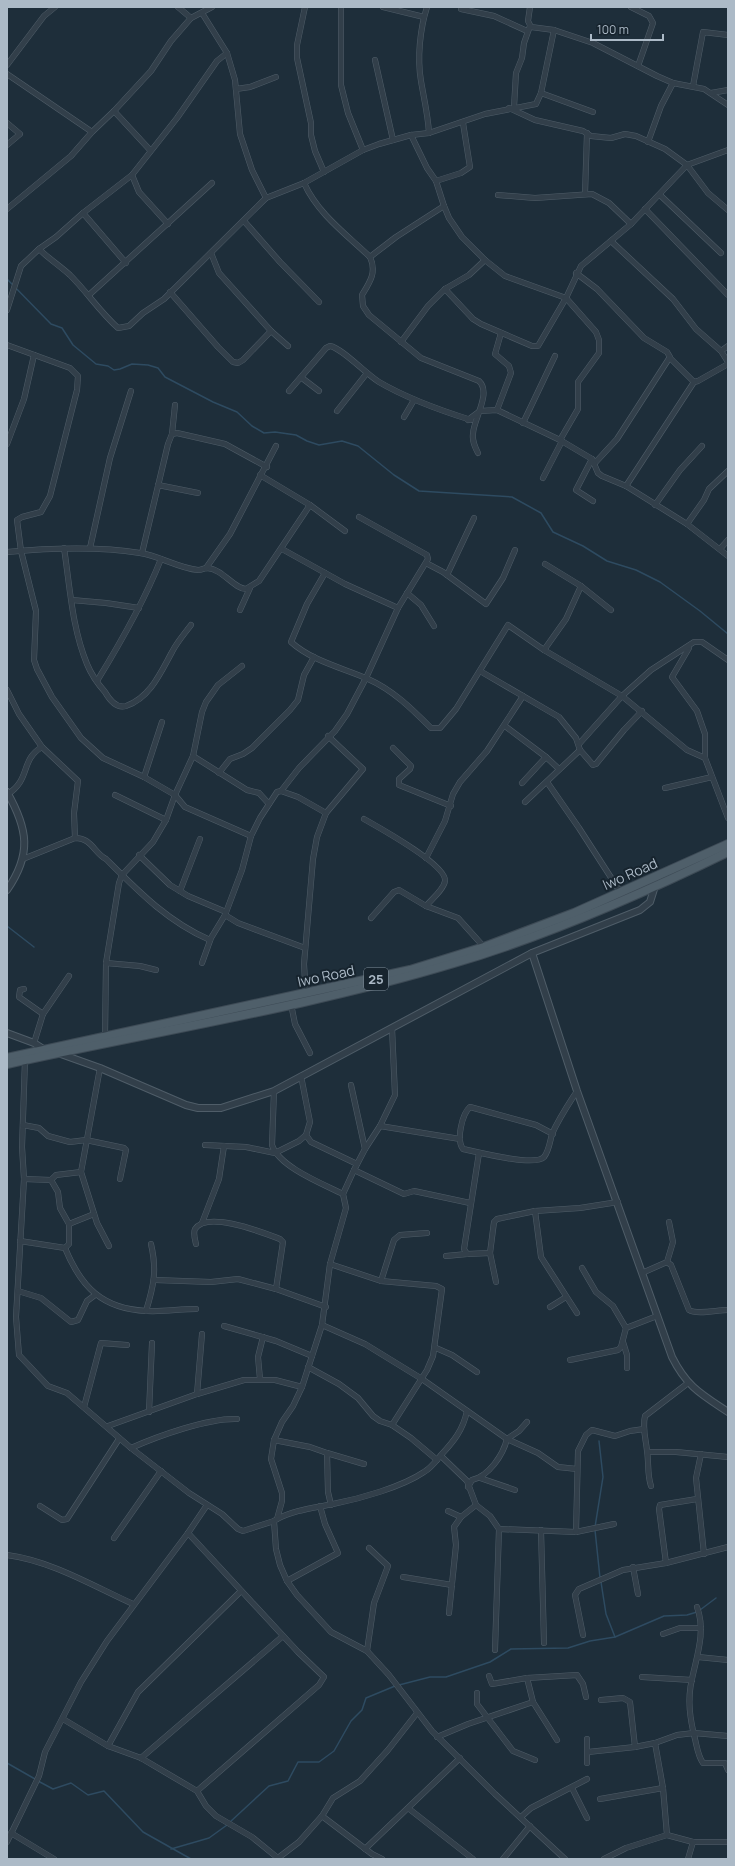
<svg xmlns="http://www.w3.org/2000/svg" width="735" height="1866" font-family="Manrope,sans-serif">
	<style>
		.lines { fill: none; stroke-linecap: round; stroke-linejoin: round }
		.stream { stroke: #2e4b61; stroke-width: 1.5 }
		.minor-casing { stroke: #4f5d68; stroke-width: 6 }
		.tertiary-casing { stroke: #4f5d68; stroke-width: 8 }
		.primary-casing { stroke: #3e4b56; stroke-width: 10 }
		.minor { stroke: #323f4a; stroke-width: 5 }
		.tertiary { stroke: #323f4a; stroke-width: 6 }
		.primary { stroke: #4f5f6a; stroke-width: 8 }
		.labels { text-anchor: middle; stroke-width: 4; stroke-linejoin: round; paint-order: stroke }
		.shield { fill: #17242e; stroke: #7f8d99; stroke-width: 1 }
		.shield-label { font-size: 13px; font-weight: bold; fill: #acbac7 }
		.street-label { font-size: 14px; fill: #acbac7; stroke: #17242e }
	</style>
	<rect width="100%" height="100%" fill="#1e2e3a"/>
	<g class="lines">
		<g class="stream">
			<polyline points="7,279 51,324 62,328 73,345 96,364 108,366 114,370 120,369 132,364 148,365 158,368 165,377 213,402 237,412 252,426 264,433 275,432 296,435 307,441 319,445 342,441 358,446 394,475 419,491 512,497 541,513 553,532 583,546 607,561 636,570 660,582 700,611 728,634"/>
			<polyline points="7,926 34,947"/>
			<polyline points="595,1527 603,1477 599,1441"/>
			<polyline points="595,1530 600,1578"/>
			<polyline points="601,1582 606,1614 615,1637"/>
			<polyline points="700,1610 716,1598"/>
			<polyline points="399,1685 430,1677 446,1677 490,1662 511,1649 568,1648 590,1641 615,1637 664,1616 687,1615 697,1612"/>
			<polyline points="7,1763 35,1779"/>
			<polyline points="38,1781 53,1789 71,1783 88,1795 104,1791 143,1832 191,1859"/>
			<polyline points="230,1822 269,1786 288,1781 298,1762 319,1762 334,1751 351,1721 362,1710 366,1698 395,1686"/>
			<polyline points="171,1849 209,1838 227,1825"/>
		</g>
		<g class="minor-casing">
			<g id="minor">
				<polyline points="178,7 191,18"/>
				<polyline points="305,7 297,45 297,58 311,123 311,135 315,151 324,172"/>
				<polyline points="341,7 341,85 348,113 363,150"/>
				<polyline points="383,7 424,17"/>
				<path d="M427,7C420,29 417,58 421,81C424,99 428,115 429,133"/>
				<polyline points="530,7 528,21 531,27 554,30 593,43 657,76 673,83 704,89 728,105"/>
				<polyline points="631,7 649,16 653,23 638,66"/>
				<polyline points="461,9 494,16 527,31"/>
				<polyline points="202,13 227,53 235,80 240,134 252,170 266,198"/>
				<polyline points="375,60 393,140"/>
				<polyline points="7,65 44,16 55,7"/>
				<polyline points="7,74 92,132"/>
				<polyline points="693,86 703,32 728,35"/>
				<polyline points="236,89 250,87 276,77"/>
				<polyline points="541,93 593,112"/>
				<polyline points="711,93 728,90"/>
				<polyline points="514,107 516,73 522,58 524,43 530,26"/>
				<polyline points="509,108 535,120 583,131 591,136 611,138 625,134 636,136 665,149 687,165 708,193 728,210"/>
				<polyline points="114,111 150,150"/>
				<polyline points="7,123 20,134 7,145"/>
				<polyline points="411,135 427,168 436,181 444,206 449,218 462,237 485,260 505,276 566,298 596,332 599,340 599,353 578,382 578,409 560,440"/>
				<polyline points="648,142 661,106 673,83"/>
				<polyline points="132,175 139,192 168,224"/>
				<polyline points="436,181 461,173 470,167 463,123"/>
				<path d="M304,183C318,214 346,234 370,257C377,272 370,282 362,295L363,306L369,315L421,358L479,381C492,393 473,420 473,434C472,441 475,447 478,453"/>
				<polyline points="585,194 587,133"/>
				<polyline points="498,195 535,198 592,194 609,203 631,224"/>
				<polyline points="660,195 721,253"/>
				<polyline points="7,209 71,156 92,132 114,111 151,71 171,41 191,18 212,7"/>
				<polyline points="645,209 728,295"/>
				<polyline points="83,213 126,263"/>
				<polyline points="244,221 280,262 319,302"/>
				<polyline points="611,241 673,299 696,329 721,351 728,362"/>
				<path d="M39,249C48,258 60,266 70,275C87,292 100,312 118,328L129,326L143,313L164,299L266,198L304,183L363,150L379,144L411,135L429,133L485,114L536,104L541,93L554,30"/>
				<polyline points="211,253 219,273 271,331 288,346"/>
				<polyline points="370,257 396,237 444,206"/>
				<polyline points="576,273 597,289 644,338 667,352 670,357 617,439 594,464"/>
				<polyline points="445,289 473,319 481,324 532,346 538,346 566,298 581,266 631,224 687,165 728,150"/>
				<polyline points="170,292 218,347 233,362 238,363 243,360 271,331"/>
				<polyline points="89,295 212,183"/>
				<polyline points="7,310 21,266 39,249 56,237 83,213 132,175 177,118 217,61 227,53"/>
				<polyline points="401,342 428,306 445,289 469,275 485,260"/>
				<polyline points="7,345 70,368 78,376 77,390 50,496 41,512 22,517 17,520 21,551 36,611 34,660 37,669 52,697 81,738 103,758 144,777 175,795 185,807 251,836"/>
				<polyline points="721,351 728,346"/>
				<polyline points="302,378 319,391"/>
				<polyline points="694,382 698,381 728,364"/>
				<path d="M289,391L326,348L330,346C342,348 366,374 379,382C408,399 439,410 471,420"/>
				<polyline points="497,410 511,373 509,366 495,354 501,333"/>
				<polyline points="337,411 367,373"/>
				<polyline points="404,417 414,400"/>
				<polyline points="468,420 480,411 497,410 560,440 592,459 598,473 602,476 626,486 687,524 728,556"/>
				<polyline points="523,423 555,356"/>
				<polyline points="172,434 175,405"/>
				<polyline points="7,444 24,399 34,355"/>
				<polyline points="592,459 576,490 593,501"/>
				<polyline points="260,475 310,505 345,531"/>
				<polyline points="543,478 562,441"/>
				<polyline points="158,485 198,493"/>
				<polyline points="626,486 694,382 670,358"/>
				<polyline points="655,505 680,470 702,446"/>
				<polyline points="687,524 704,500 709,489 728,471"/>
				<path d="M64,548C70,587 72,628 87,664C91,674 98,684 105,692C109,699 116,709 126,706C150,698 161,672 172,652C177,642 185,633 191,625"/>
				<polyline points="90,548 110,458 131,391"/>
				<polyline points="282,549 345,584 398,608"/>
				<polyline points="720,549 728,540"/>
				<path d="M7,552C51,548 96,546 140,553C160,556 178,568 198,570C202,570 204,568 207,568C223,569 234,589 246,589L259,581L310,505"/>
				<polyline points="142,553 168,444 172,434 177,433 225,444 267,467"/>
				<polyline points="426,563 443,572 486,604 503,578 515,550"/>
				<polyline points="545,564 581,586"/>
				<polyline points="206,568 230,534 276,446"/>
				<path d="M325,573L307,604L291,642C312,661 343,668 368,679C393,690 412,709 431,728H440L456,709L508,625L544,650L622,696L687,750L705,758"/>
				<polyline points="447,575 474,518"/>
				<polyline points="407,593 421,605 434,626"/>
				<polyline points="72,600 106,603 139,608"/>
				<polyline points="240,610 250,588"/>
				<polyline points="689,648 672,677 697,711 705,734 705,758 728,818"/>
				<polyline points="544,650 566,619 581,586 611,610"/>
				<polyline points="480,671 559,717 576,738 580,750 593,765 596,764 624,730 642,711"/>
				<path d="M97,681C121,642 144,602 161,559"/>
				<polyline points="7,690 19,714 42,747 78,781 74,813 75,838"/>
				<polyline points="505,726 546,757 559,769"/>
				<polyline points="579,744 622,696 651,670 694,642 702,642 728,660"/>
				<polyline points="393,748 411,766 410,769 399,779 399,785 451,806"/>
				<polyline points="193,756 247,790 259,793 269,804"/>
				<polyline points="219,773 230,759 243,754 252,748 290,710 298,700 304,675 314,657"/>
				<polyline points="144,777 162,722"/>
				<polyline points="547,782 579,828 621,893"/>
				<polyline points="522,783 546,757"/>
				<polyline points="665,788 712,777"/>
				<polyline points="281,791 298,797 326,813"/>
				<path d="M8,794C31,779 20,760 42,747"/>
				<polyline points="115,795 166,820"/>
				<polyline points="525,802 580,750"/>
				<path d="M364,819C378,827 447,865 445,881C444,889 432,899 426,906"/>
				<polyline points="139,855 170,885 188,896 226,912"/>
				<polyline points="426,858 445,821 453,794 460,782 487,751 523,696"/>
				<path d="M23,859L75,838C92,838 94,853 106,859C138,891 168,922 210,940"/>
				<polyline points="180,891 200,839"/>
				<polyline points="225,915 238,923 305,948"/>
				<polyline points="371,918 394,892 399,890 426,906 458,918 484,947"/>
				<polyline points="106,963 140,966 156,970"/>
				<polyline points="202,963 211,938 225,915 242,870 251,836 260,818 277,792 281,791 299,768 335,731 347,714 366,678 398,608 428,559 427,555 359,517"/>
				<polyline points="24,989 20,990 19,997 43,1014"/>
				<polyline points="309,993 305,981 304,964 313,859 317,837 326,813 363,769 328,736"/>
				<polyline points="291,1004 295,1024 310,1053"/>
				<polyline points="392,1028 395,1095 380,1126 365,1149 354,1170 343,1194 346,1208 330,1264 322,1325 302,1387 293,1406 282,1422 274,1440 271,1459 282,1493 282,1501 277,1519 274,1521 276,1549 280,1565 287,1581 297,1595 331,1632 367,1651 389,1675 432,1731 495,1794 565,1859"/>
				<polyline points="105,1037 106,963 119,883 122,875 153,842 166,820 175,795 193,756 202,712 206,702 218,685 242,666"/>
				<polyline points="34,1043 43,1014 69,976"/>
				<polyline points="25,1060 22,1147 24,1179 16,1317 19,1355 48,1386 67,1393 131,1448 189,1493 222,1514 238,1529 243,1531 274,1521"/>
				<polyline points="100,1068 81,1172 97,1223 109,1246"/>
				<polyline points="351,1085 365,1149"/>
				<path d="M274,1091L272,1145C279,1167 323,1184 343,1194"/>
				<polyline points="23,1125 39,1128 48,1136 70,1142 86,1140 124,1148 126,1150 120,1179"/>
				<polyline points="380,1126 460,1139"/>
				<path d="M553,1134L536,1125L470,1107C462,1114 456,1140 463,1149C477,1152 535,1167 544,1157C549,1151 550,1141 552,1134C559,1118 568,1105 577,1091"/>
				<polyline points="306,1135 311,1142 357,1164"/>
				<polyline points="205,1145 246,1147 275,1153 299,1141 306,1135 310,1122 301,1076"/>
				<polyline points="479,1153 464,1249 467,1254 490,1253"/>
				<polyline points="354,1170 404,1194 414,1191 470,1203"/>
				<polyline points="24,1179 51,1180 56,1175 81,1172"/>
				<polyline points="51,1180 58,1192 60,1208 69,1224 94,1214"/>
				<polyline points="535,1211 541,1257 577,1313"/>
				<polyline points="202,1223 219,1179 224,1146"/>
				<path d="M20,1241L65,1248C81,1287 102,1309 147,1311C163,1312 180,1309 196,1309"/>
				<path d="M196,1244C195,1240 193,1233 195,1229C207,1210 264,1233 280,1239L283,1242L276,1289"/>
				<polyline points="65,1248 69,1244 69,1224"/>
				<polyline points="446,1256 467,1254"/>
				<path d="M667,1262L671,1265L689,1310C697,1315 717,1310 728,1310"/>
				<polyline points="330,1264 381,1281 436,1286 442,1289 433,1356 427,1370 392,1425"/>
				<polyline points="582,1268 596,1292 613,1306 626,1328"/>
				<polyline points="642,1273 667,1262 673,1242 669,1222"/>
				<polyline points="155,1280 211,1282 238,1279 276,1289 326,1307"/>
				<polyline points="381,1281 394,1240 400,1235 427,1233"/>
				<polyline points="496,1282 490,1253 494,1222 497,1219 535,1211 580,1208 618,1202"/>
				<polyline points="18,1291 41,1298 71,1322 78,1320 87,1301 95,1295"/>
				<polyline points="550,1307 566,1297"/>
				<path d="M146,1311C154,1285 157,1270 151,1244"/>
				<polyline points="322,1325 365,1344 422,1379 507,1439 538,1453 558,1467 577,1469"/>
				<polyline points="224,1326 276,1341 312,1356"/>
				<polyline points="623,1342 627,1355 627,1368"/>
				<polyline points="436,1348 452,1355 477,1372"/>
				<polyline points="570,1360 618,1350 621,1347 626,1328 657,1316"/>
				<polyline points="308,1367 339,1384 358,1398 373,1416 380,1421 392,1425 411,1438 437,1460"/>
				<polyline points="260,1379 258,1357 263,1337"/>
				<polyline points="197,1394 202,1334"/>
				<polyline points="84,1407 101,1343 127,1345"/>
				<polyline points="149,1412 152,1343"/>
				<polyline points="108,1426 197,1394 244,1380 275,1380 302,1387"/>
				<polyline points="274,1440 310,1447 327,1453 328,1492 331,1505"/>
				<path d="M131,1448C158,1436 208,1418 237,1419"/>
				<polyline points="648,1452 676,1452 728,1457"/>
				<polyline points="327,1453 364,1464"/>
				<polyline points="701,1454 696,1478 704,1554"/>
				<polyline points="441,1456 467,1481 476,1505 490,1516 499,1529 495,1650"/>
				<polyline points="480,1478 515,1490"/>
				<path d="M651,1486C647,1474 649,1463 647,1451C646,1439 642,1428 645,1416L688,1383"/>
				<path d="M468,1487L472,1480C489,1476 503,1455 507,1439L519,1431L527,1422"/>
				<polyline points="40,1506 62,1520 67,1519 119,1439"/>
				<polyline points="448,1511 461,1517"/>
				<path d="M277,1519C294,1510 314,1508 333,1504C359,1499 402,1487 424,1472C431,1468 436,1461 441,1455C454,1441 463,1430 467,1411"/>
				<polyline points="499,1529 576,1532 614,1524"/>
				<polyline points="541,1530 544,1643"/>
				<polyline points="576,1532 578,1451 586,1435 592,1430 615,1436 630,1431 644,1429"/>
				<polyline points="188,1533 298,1652 324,1677 319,1685 197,1791"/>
				<polyline points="114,1538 161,1471"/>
				<path d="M7,1555C52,1561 93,1586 133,1604"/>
				<polyline points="666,1563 659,1509 660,1505 697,1499"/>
				<polyline points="633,1567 638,1594"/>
				<polyline points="403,1577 452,1585"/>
				<polyline points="287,1581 338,1553 325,1524 320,1506"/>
				<path d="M697,1607C706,1631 697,1655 692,1679C687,1700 690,1719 695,1739C697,1747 698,1756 703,1763H725L728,1770"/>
				<polyline points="449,1613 456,1545 454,1527 461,1517 476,1505"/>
				<polyline points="663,1634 680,1628 701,1628"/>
				<polyline points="583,1635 575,1595 579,1589 623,1570 666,1563 728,1547"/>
				<polyline points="367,1651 374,1603 388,1566 369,1548"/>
				<polyline points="698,1657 728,1660"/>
				<polyline points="489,1676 492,1684 527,1678 577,1675 583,1684 586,1697"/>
				<polyline points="642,1677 692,1680"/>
				<polyline points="477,1693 477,1704 513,1751 535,1760"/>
				<polyline points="601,1700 623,1698 630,1702 635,1747"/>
				<polyline points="533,1702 557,1740"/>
				<polyline points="63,1719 108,1746 141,1758 197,1791 206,1806 216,1816 252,1837 279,1859"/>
				<polyline points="437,1737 468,1724 533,1702 527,1678"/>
				<polyline points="108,1746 138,1692 241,1591"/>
				<polyline points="588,1752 635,1747 655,1743 677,1735 694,1733 728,1736"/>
				<polyline points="141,1758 283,1636"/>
				<polyline points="587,1763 587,1739"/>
				<polyline points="572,1788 587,1818"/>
				<polyline points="600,1799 663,1788"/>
				<polyline points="408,1808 473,1859"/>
				<polyline points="322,1816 372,1854 382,1859"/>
				<polyline points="521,1817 531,1808 587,1779"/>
				<polyline points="11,1833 54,1859"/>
				<polyline points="667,1835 693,1842 728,1842"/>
				<polyline points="7,1842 39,1776 45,1752 81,1682 107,1641 188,1533 207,1505"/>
				<polyline points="365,1849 460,1758"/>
				<polyline points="278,1858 299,1842 322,1816 333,1798 360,1781 388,1750 417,1713"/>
				<polyline points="503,1859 530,1826"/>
				<polyline points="604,1859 626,1848 667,1835 663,1788 655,1743"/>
				<polyline points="688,1859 693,1842"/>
			</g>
		</g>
		<g class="tertiary-casing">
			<g id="tertiary">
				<path d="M7,792C28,829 32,854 7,890"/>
				<path d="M532,953L577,1091L672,1357C687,1387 701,1394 728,1412"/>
				<polyline points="7,1033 34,1043 45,1050"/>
				<polyline points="58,1053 100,1068 186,1105 198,1108 221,1108 274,1091 532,953 640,910 650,902 655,886"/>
			</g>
		</g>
		<g class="primary-casing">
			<g id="primary">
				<polyline points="7,1058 410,970 484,947 574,913 728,844"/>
				<path d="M7,1064C156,1031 308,1007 454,963C549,935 640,895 728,852"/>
			</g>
		</g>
		<use href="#minor" class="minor"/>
		<use href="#tertiary" class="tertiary"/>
		<use href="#primary" class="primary"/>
	</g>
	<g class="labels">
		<rect class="shield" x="364" y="968" width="24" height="22" rx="3"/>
		<g class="shield-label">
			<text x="376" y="984">25</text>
		</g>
		<g class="street-label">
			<text transform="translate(630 874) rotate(-24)" y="5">Iwo Road</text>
			<text transform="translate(326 976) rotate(-12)" y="5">Iwo Road</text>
		</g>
	</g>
	<rect width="735" height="1866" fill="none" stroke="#acbac7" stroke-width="16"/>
	<path d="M591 34v6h72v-6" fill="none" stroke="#acbac7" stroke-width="2"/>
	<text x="597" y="34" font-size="12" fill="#acbac7" stroke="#17242e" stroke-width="3" paint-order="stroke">100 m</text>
</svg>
